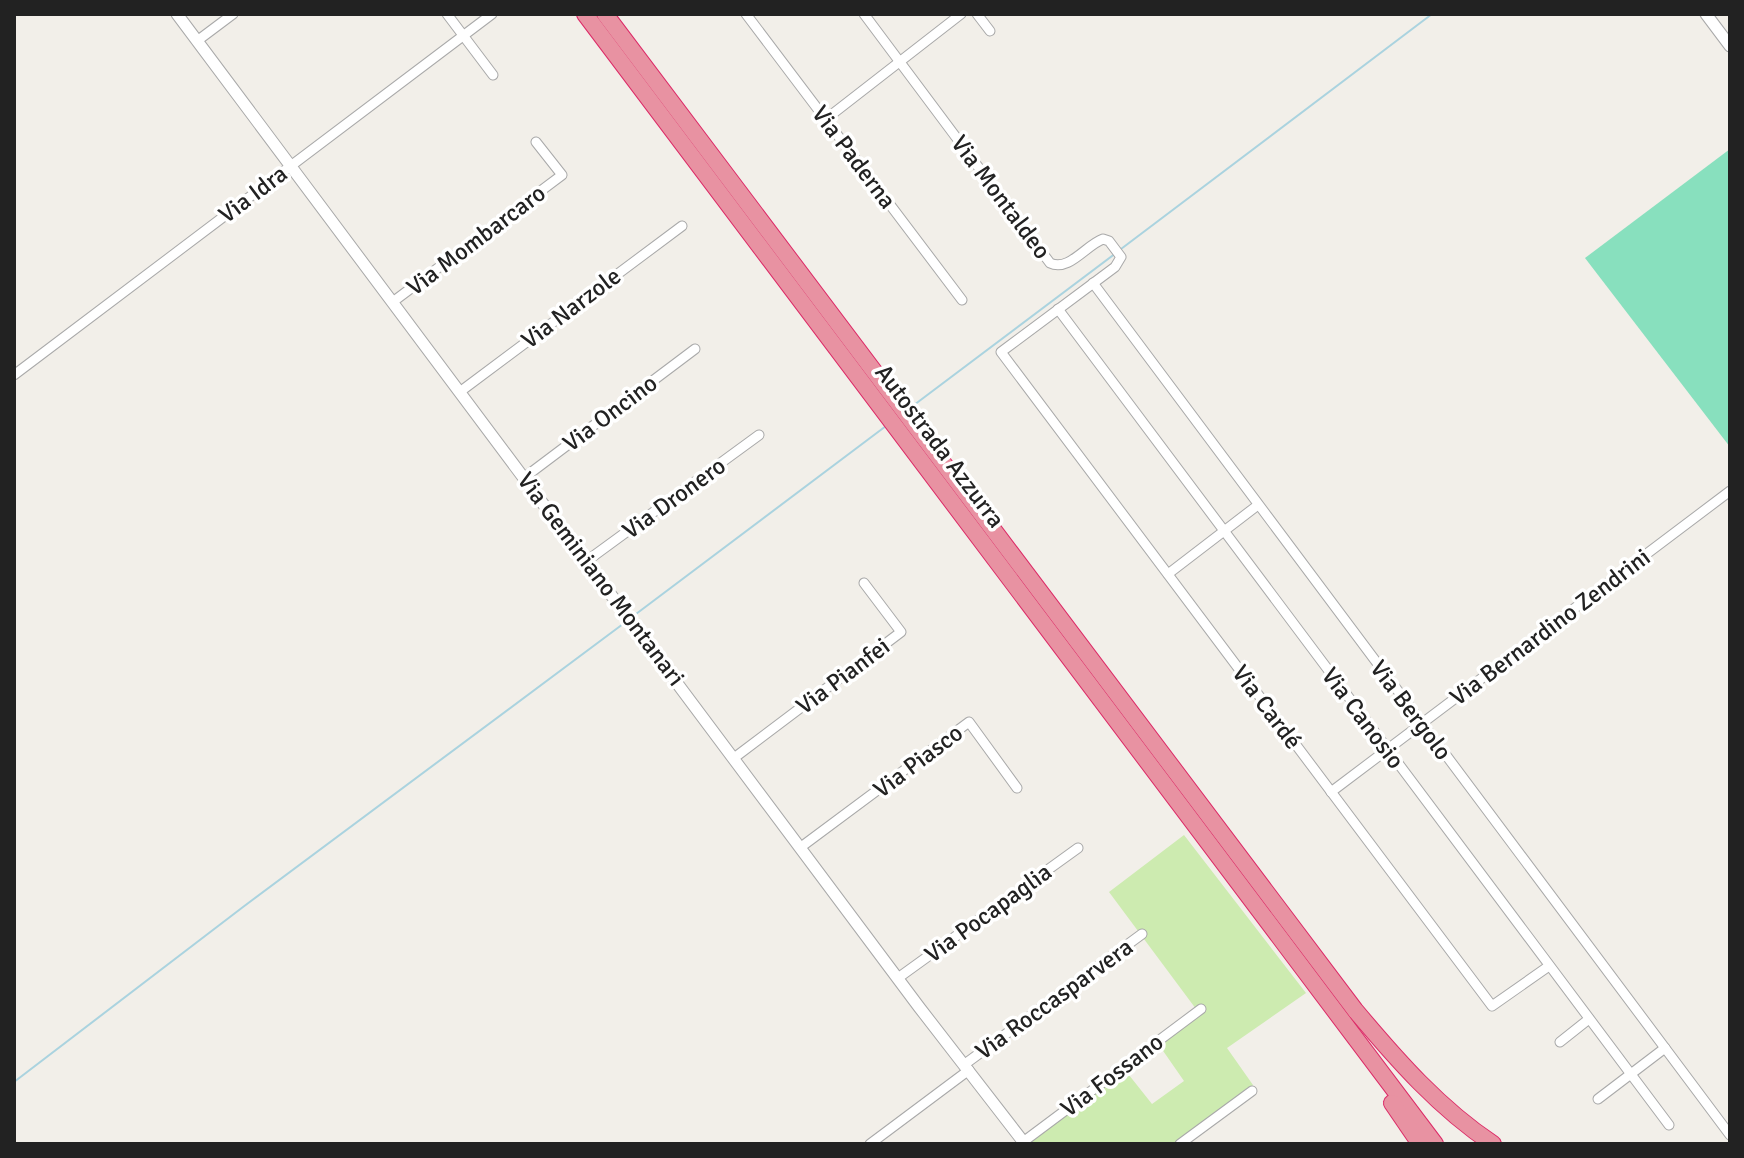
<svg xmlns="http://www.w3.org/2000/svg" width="1744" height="1158" font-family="Signika,sans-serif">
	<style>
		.grass { fill: #cdebb0 }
		.pitch { fill: #88e0be }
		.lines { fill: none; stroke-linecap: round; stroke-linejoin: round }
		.stream { stroke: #aad3df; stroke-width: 2 }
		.minor-casing { stroke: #a9a9a9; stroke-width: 11 }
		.tertiary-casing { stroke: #a9a9a9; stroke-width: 13 }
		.motorway-casing { stroke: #dc2a67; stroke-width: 18 }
		.minor { stroke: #fff; stroke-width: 9 }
		.tertiary { stroke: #fff; stroke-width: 11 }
		.motorway { stroke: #e892a2; stroke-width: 16 }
		.labels { text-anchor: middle; stroke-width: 7; stroke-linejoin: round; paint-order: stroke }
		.street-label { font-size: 24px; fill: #222; stroke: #fff }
	</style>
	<rect width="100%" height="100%" fill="#f2efe9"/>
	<polygon class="grass" points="1184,835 1306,993 1227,1048 1253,1085 1175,1144 1030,1144 1029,1142 1125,1070 1152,1104 1184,1081 1159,1045 1199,1013 1109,892"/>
	<polygon class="pitch" points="1730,149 1730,447 1585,258"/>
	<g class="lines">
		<g class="stream">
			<polyline points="1121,249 1432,14"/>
			<polyline points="910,408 1116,253"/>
			<polyline points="632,617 886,426"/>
			<polyline points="14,1082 243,907 627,621"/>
		</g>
		<g class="minor-casing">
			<g id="minor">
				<polyline points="447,14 493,75"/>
				<polyline points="746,14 962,300"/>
				<path d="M864,14L1050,263C1069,272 1086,245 1103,239L1109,241L1121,257L1115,267L1001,352L1492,1006L1549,966"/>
				<polyline points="977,14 990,31"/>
				<polyline points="197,41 233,14"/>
				<polyline points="826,119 961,14"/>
				<polyline points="1093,283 1730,1135"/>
				<polyline points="394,301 562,175 536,142"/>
				<polyline points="1058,309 1669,1125"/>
				<polyline points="14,375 492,14"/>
				<polyline points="461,391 682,226"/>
				<polyline points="525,477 695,349"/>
				<polyline points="588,560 759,435"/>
				<polyline points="1168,574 1258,505"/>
				<polyline points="734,758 901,632 864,583"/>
				<polyline points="1331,792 1730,491"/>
				<polyline points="801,847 969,722 1017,788"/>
				<polyline points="898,978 1078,848"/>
				<polyline points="1560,1042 1589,1019"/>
				<polyline points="965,1064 1142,934"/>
				<polyline points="1598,1099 1665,1048"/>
				<polyline points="1023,1142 1201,1009"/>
				<polyline points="870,1144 969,1070"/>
				<polyline points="1180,1144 1252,1091"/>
			</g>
		</g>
		<g class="tertiary-casing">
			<g id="tertiary">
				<polyline points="177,14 919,1007 1025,1144"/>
				<polyline points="1706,14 1730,46"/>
			</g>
		</g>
		<g class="motorway-casing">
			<g id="motorway">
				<polyline points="585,14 1435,1144"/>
				<path d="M605,14L1355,1010C1397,1060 1439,1108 1493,1144"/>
				<polyline points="1392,1103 1420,1144"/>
			</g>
		</g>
		<use href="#minor" class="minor"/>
		<use href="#tertiary" class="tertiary"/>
		<use href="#motorway" class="motorway"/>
	</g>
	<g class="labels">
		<g class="street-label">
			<text transform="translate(854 157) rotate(53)" y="8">Via Paderna</text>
			<text transform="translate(253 194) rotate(-37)" y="8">Via Idra</text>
			<text transform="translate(1001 197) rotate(53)" y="8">Via Montaldeo</text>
			<text transform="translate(476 240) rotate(-37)" y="8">Via Mombarcaro</text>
			<text transform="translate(571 308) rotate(-37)" y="8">Via Narzole</text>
			<text transform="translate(610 413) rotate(-37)" y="8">Via Oncino</text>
			<text transform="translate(940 446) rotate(53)" y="8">Autostrada Azzurra</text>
			<text transform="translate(674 498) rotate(-36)" y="8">Via Dronero</text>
			<text transform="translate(601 579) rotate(53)" y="8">Via Geminiano Montanari</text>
			<text transform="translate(1550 627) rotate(-37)" y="8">Via Bernardino Zendrini</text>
			<text transform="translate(843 676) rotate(-37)" y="8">Via Pianfei</text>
			<text transform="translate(1267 707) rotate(53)" y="8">Via Cardé</text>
			<text transform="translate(1411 710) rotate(53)" y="8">Via Bergolo</text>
			<text transform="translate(1363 718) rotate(53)" y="8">Via Canosio</text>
			<text transform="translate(918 761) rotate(-37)" y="8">Via Piasco</text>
			<text transform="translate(988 913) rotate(-36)" y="8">Via Pocapaglia</text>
			<text transform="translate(1054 999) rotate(-36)" y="8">Via Roccasparvera</text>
			<text transform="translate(1112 1075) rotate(-37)" y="8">Via Fossano</text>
		</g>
	</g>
	<rect width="1744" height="1158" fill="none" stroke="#222222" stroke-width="32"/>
</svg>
